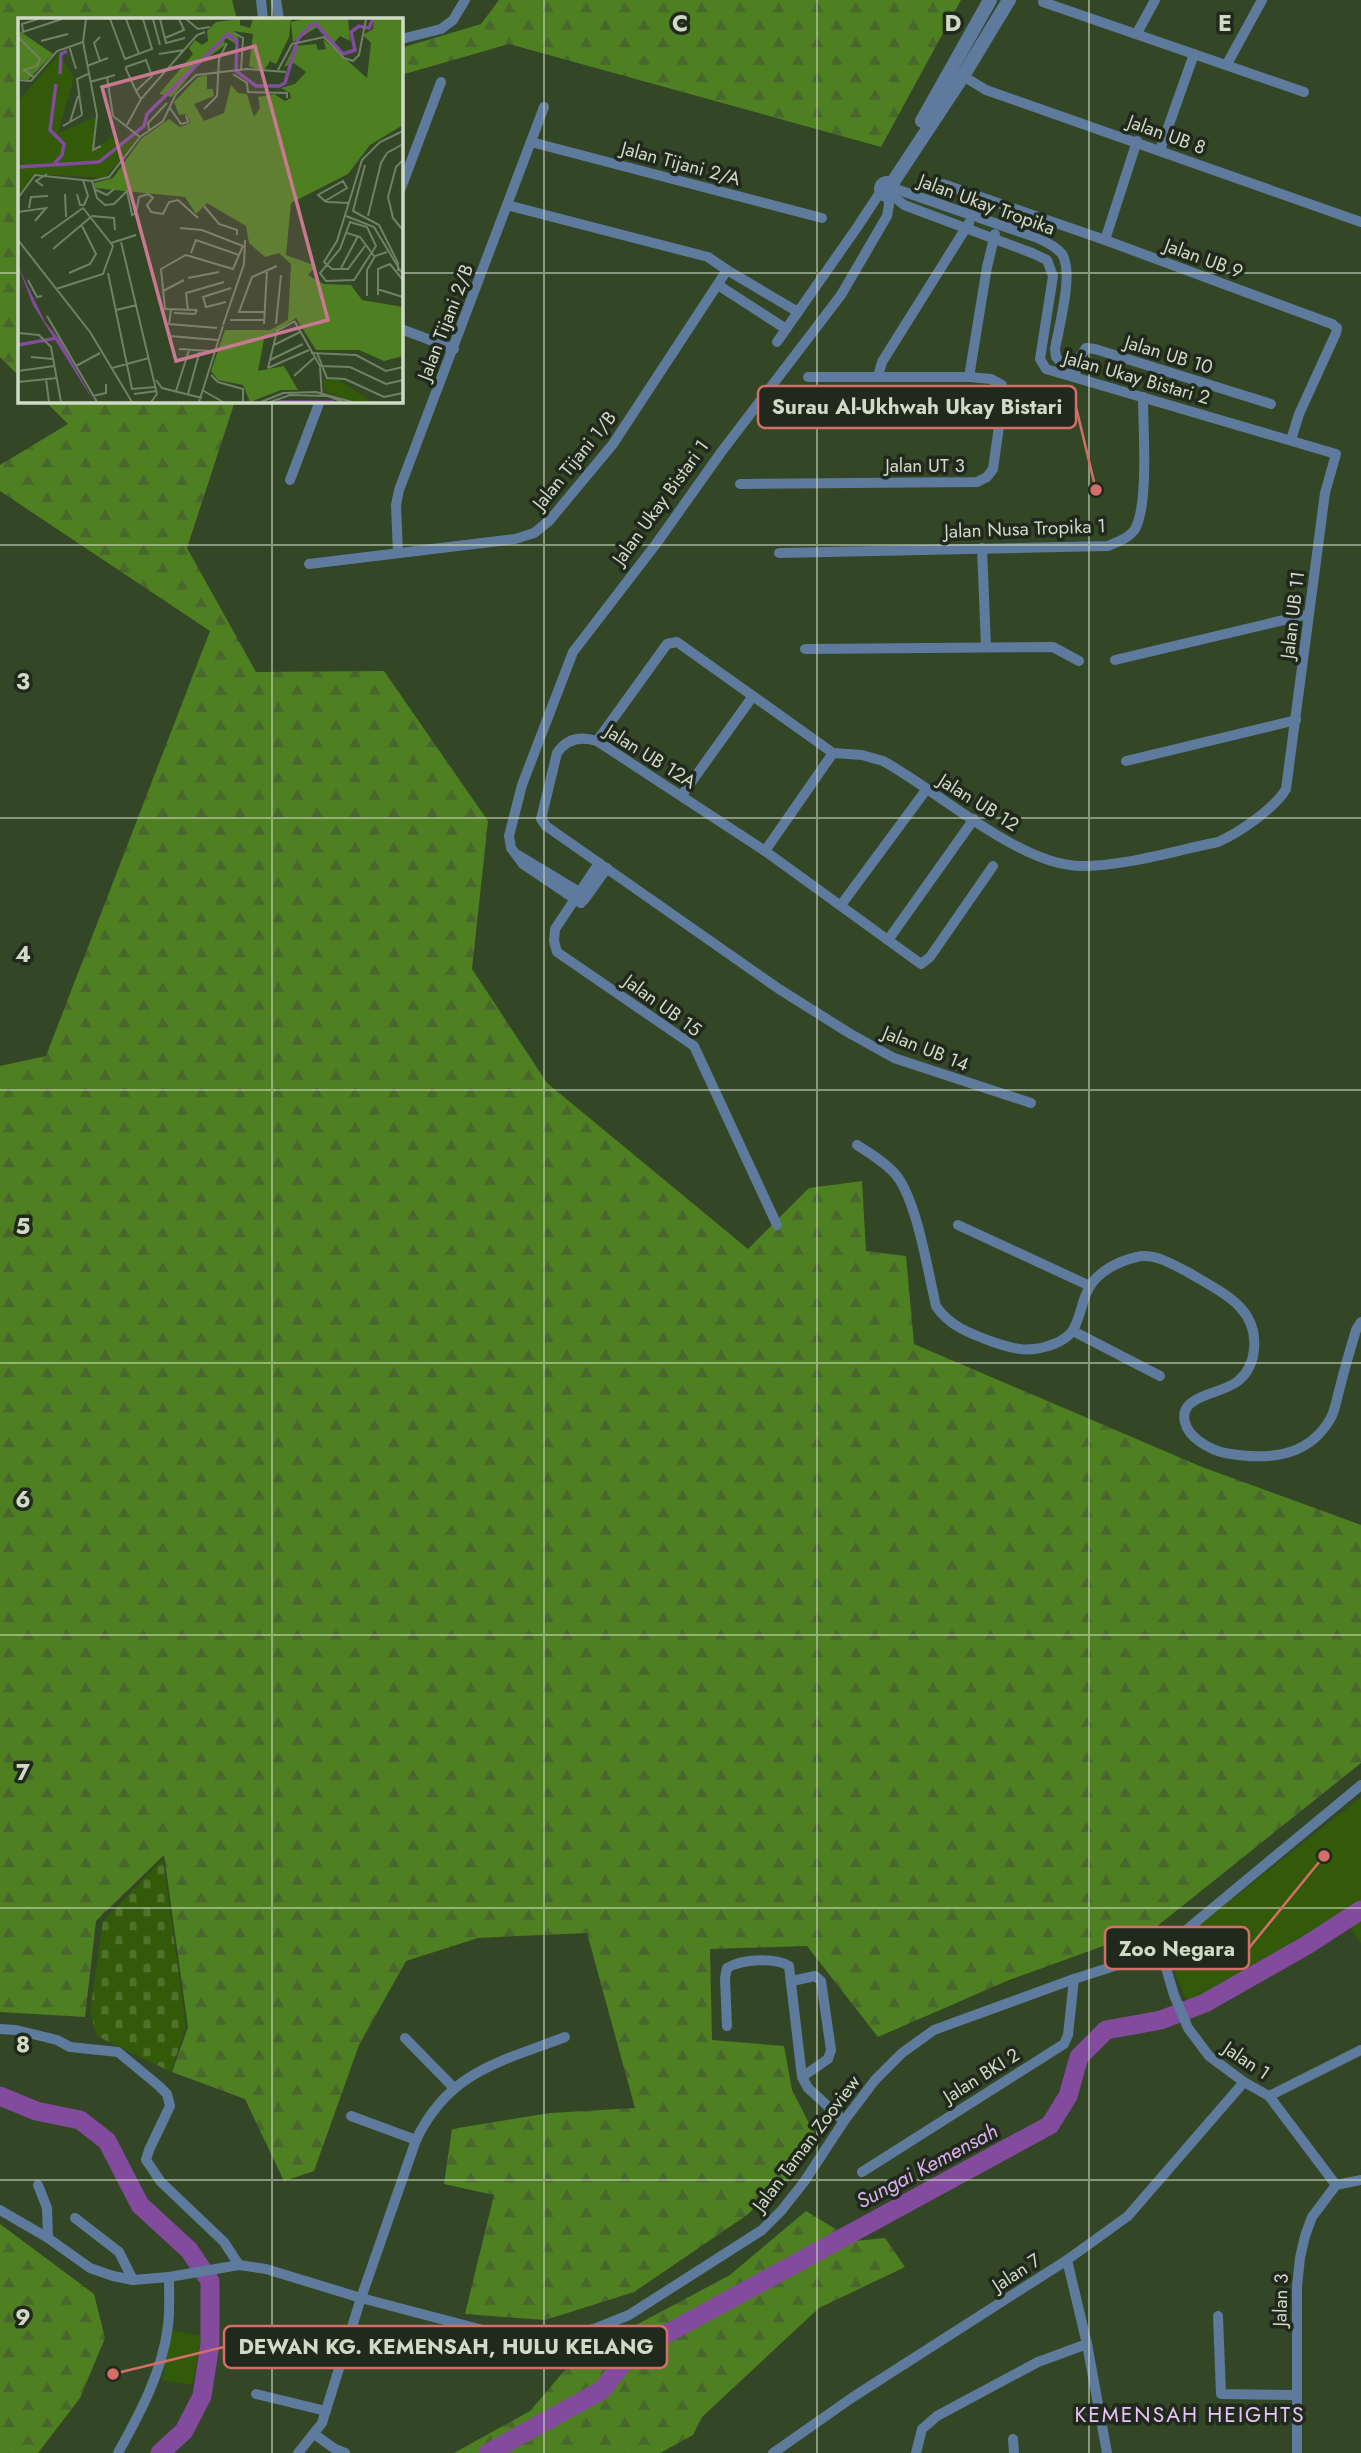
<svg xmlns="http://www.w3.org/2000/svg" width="1361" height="2453" font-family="Jost,sans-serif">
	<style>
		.green { fill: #325a08 }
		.forest { fill: url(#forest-firs) }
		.cemetery { fill: url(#cemetery-stones) }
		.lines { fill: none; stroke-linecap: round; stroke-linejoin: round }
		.river { stroke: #824b9d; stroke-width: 19 }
		.minor { stroke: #5e7a9c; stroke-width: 10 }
		.tertiary { stroke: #5e7a9c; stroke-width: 14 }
		.grid { fill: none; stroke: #cfdac7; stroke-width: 2; stroke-opacity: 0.55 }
		.labels { text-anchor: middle; stroke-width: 7; stroke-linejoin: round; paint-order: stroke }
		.street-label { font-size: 19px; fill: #cfdac7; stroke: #20291b }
		.water-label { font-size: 21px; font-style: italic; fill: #dab0f1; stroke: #20291b }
		.neighbourhood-label { font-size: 21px; letter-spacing: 2px; fill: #e6c4f9; stroke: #20291b }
		.inset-river { fill: none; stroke: #824b9d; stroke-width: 3.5 }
		.inset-road { fill: none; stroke: #718166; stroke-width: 2 }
		.view { fill: #c87991; fill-opacity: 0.15; stroke: #c87991; stroke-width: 3.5 }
		.inset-edge { fill: none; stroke: #cfdac7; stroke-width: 3.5 }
		.grid-label { font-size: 23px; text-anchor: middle; font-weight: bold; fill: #cfdac7; stroke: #20291b; stroke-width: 7; stroke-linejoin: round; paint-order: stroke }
		.leader { fill: none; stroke: #d36f68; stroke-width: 2.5 }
		.callout-dot { fill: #d36f68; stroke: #20291b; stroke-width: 2.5 }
		.callout { fill: #20291b; stroke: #d36f68; stroke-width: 2.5 }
		.callout-label { font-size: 21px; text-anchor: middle; font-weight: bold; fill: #cfdac7 }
	</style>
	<defs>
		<pattern id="forest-firs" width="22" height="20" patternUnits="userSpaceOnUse" patternTransform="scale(1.75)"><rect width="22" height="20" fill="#4e8021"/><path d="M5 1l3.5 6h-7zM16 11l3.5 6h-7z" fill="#48672c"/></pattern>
		<pattern id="cemetery-stones" width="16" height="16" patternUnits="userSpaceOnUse" patternTransform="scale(1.75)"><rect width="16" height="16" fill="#325a08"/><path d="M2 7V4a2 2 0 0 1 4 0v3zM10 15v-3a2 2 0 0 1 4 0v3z" fill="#4f712a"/></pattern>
	</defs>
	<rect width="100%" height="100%" fill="#334626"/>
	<g class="green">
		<path d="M1361,1797V1944L1343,1915L1248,1982L1193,2012C1182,1989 1165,1965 1179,1941Z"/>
		<polygon points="171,2330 202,2336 192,2385 162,2380"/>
	</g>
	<g class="forest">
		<polygon points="0,0 232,0 237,19 19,19 19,376 0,357"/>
		<polygon points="499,0 961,0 881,147 509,44 401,75 401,48 481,24"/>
		<polygon points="45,401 235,401 187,548 256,672 384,671 488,821 472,969 547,1083 748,1249 809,1188 862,1181 866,1251 906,1256 914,1344 1202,1467 1361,1525 1361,1763 1156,1927 1009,1980 878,2037 807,1946 710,1949 712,2040 784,2046 792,2090 814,2133 800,2165 747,2215 634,2292 545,2320 465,2314 494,2195 444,2184 452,2129 550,2113 635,2108 587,1933 478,1938 406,1961 359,2045 314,2171 284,2181 245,2099 172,2072 188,2027 164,1855 96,1921 85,2017 0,2012 0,1066 46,1056 210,631 0,491 0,465 68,424"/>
		<polygon points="806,2211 855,2241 885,2238 905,2267 819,2308 703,2416 693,2435 660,2453 454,2453 530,2411 576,2357 730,2275"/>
		<polygon points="0,2224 94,2294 105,2338 80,2398 38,2453 0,2453"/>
	</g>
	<polygon class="cemetery" points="163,1859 186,2026 171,2072 97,2036 90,2012 103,1921"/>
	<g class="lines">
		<g class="river">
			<polyline points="0,2096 36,2111 80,2120 107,2141 140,2205 189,2250 210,2281 210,2344 202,2396 184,2431 160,2453"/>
			<polyline points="488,2453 602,2390 623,2363 657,2339 1050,2125 1068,2096 1079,2057 1106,2030 1161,2020 1205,2003 1307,1945 1361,1910"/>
		</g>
		<g class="minor">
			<polyline points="261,0 263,19"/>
			<polyline points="276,0 279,19"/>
			<polyline points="1043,2 1304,92"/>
			<polyline points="1137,33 1155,0"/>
			<polyline points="401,39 441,29 453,20 465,0"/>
			<polyline points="1227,64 1262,0"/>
			<polyline points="963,76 986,90 1361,222"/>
			<polyline points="531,142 822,218"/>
			<polyline points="1160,150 1194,54"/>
			<polyline points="943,184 1105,240 1332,324 1337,328 1336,333 1299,414 1291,440"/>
			<polyline points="401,188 441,82"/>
			<path d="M893,188L1038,238C1046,242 1056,246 1062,254C1074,273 1059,326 1055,349L1056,357L1074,377"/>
			<polyline points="1105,240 1137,141"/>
			<polyline points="727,270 798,312"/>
			<polyline points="718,285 786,329"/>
			<polyline points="401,329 454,349"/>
			<polyline points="777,342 858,226 881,191"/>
			<polyline points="878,376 882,362 969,223"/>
			<polyline points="969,377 987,267 995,234"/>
			<polyline points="1074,377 1081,355 1086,348 1095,349 1271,404"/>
			<polyline points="290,480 320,401"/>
			<polyline points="740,484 977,482 987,477 993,469 1003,398 1002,385 991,379 969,377 808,377"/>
			<polyline points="982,548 986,647"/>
			<polyline points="398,553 396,505 399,490 544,107"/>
			<path d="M779,553L1108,546C1118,542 1129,538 1135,529C1149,504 1143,428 1143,397"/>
			<polyline points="309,564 515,539 534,533 549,521 613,444 727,270 708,257 507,205"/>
			<polyline points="805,649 1053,647 1079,661"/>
			<polyline points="1115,660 1309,614"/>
			<path d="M597,741L667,644L677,642L833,753L862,755L883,761C937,790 1019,865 1080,866C1126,866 1173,851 1218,842C1239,833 1275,808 1286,789L1325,493L1336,454L1046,369L1040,359L1053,276L1047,260L1032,253L904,205L891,194"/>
			<polyline points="1126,761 1296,720"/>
			<polyline points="682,795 753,696"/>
			<polyline points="765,851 833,753"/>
			<polyline points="518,855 586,896"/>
			<polyline points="599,863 555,929 554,941 557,952 694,1046 777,1225"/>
			<path d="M993,866L930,957L921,964L765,851L597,741C581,736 567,738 557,753L541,819L546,826L779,989L849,1033L894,1058L1031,1103"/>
			<polyline points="584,900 607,868"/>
			<polyline points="581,903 523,864 511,848 509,836 522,785 573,652 656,544 722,451 841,295 887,216 889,205 888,195"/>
			<polyline points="841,905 926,790"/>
			<polyline points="888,940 974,819"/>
			<path d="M857,1145C871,1154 886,1163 896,1175C917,1201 928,1272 936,1306C949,1326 971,1334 993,1342C1017,1350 1030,1353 1054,1344C1062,1341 1071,1335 1074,1328C1081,1315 1082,1300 1089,1288C1098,1271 1119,1261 1137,1257C1154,1252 1176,1266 1191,1274C1221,1292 1258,1307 1254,1349C1253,1362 1249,1372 1238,1381C1224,1392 1204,1392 1191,1403C1185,1408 1183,1415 1185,1422C1188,1438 1211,1450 1225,1453C1264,1460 1306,1459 1329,1421C1335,1413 1336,1401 1339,1391C1344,1371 1350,1350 1356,1330L1361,1322"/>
			<polyline points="958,1225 1090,1286"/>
			<polyline points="1073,1331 1160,1376"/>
			<polyline points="1161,1951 1174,1995 1188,2028 1209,2056 1244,2082 1269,2096 1336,2185"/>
			<polyline points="792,1981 815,1976 821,1981 831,2050 828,2059 802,2077"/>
			<path d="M727,2026L725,1978L727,1968C742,1959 775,1957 789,1966L802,2077L808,2088L844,2121"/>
			<polyline points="0,2029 16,2030 57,2040 70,2047 118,2052 159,2086 167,2094 170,2106 149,2150 146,2160 161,2182 224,2242 239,2265"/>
			<polyline points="405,2038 453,2087"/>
			<polyline points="1269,2096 1361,2050"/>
			<polyline points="351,2116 416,2140"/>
			<polyline points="862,2172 1064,2044 1068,2035 1074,1979"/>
			<polyline points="38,2185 47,2208 48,2238"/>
			<polyline points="0,2210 48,2238 90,2268 113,2276 133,2280 169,2277 239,2265 266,2269 361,2298 509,2337 551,2338 594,2329 629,2315 762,2230 781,2211 804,2182 844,2121 875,2080 902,2053 934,2030 1074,1979 1161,1951 1361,1785"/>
			<polyline points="75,2218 119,2252 133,2280"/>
			<polyline points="1067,2260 1087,2344 1107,2453"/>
			<polyline points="1218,2316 1221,2394 1296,2395"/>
			<polyline points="256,2394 326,2411"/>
			<polyline points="314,2434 335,2449 345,2453"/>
			<polyline points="1013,2439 1014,2453"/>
			<path d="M118,2453C140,2413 162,2373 168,2326C170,2310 169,2293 169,2277"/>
			<path d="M298,2453L322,2423L361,2298L416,2140C449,2071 500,2062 565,2037"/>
			<polyline points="773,2453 853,2397 1067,2260 1128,2216 1244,2082"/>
			<polyline points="916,2453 922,2429 937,2416 1038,2362 1087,2344"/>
			<polyline points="1297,2453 1297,2286 1300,2258 1305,2236 1312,2217 1336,2185 1361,2180"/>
		</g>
		<g class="tertiary">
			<polyline points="922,121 990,0"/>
			<circle cx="887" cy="189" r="6"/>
			<polyline points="891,185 963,76 1009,0"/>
		</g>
	</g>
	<path class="grid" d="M272,0V19M544,0V2453M817,0V2453M1089,0V2453M0,273H19M401,273H1361M272,401V2453M0,545H1361M0,818H1361M0,1090H1361M0,1363H1361M0,1635H1361M0,1908H1361M0,2180H1361"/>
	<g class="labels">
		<g class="street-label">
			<text transform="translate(1167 134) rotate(20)" y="7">Jalan UB 8</text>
			<text transform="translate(681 163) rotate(15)" y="7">Jalan Tijani 2/A</text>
			<text transform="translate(987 204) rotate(20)" y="7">Jalan Ukay Tropika</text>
			<text transform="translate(1204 258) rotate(20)" y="7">Jalan UB 9</text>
			<text transform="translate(445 322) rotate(-69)" y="7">Jalan Tijani 2/B</text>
			<text transform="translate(1169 354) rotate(17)" y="7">Jalan UB 10</text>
			<text transform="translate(1137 377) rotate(16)" y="7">Jalan Ukay Bistari 2</text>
			<text transform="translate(574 460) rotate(-51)" y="7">Jalan Tijani 1/B</text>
			<text x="925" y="472">Jalan UT 3</text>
			<text transform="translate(660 502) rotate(-54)" y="7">Jalan Ukay Bistari 1</text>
			<text transform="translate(1025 528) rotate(-2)" y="7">Jalan Nusa Tropika 1</text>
			<text transform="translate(1292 615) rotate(-83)" y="7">Jalan UB 11</text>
			<text transform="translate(651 756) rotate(32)" y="7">Jalan UB 12A</text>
			<text transform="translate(979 802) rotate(32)" y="7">Jalan UB 12</text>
			<text transform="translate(663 1005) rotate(36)" y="7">Jalan UB 15</text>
			<text transform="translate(926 1048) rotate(22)" y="7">Jalan UB 14</text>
			<text transform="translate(1247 2060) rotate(34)" y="7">Jalan 1</text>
			<text transform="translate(981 2075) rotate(-32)" y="7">Jalan BKI 2</text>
			<text transform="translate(806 2143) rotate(-53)" y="7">Jalan Taman Zooview</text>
			<text transform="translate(1016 2272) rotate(-33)" y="7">Jalan 7</text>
			<text transform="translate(1280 2300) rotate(-88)" y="7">Jalan 3</text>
		</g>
		<g class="water-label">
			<text transform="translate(927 2166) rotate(-28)" y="7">Sungai Kemensah</text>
		</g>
		<g class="neighbourhood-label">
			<text x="1190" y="2422">KEMENSAH HEIGHTS</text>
		</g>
	</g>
	<g transform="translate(18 18)">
		<rect width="385" height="385" fill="#334626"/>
		<path d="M41,36L56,60L40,115L77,99L75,134L93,119L102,128L116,113L120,120L87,160L22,156L14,158L0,177V83ZM305,361L321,362L354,384H335L306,373Z" fill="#325a08"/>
		<path d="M222,1V7L232,10L235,1H273L271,19L258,46L252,43L245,54L231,48L235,16L216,13L221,21L218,26L206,19L207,27L179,48L154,79L141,76L175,36L171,30L177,22L184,27L190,23L189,13L198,4ZM286,1H330L332,23L322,18L315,26L301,8L275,24L273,4ZM356,1H385V107L352,127L330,156L273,185L268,237L298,248L290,257L306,266L333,267L344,282L385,289V338L366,343L341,332H298L278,300L246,321L240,353L266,348L280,372H263L232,384L225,367L200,362L193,353L207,312H252L270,302L273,246L261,235L247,239L231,225L228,208L189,185L178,196L167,179L77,170L76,165L95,160L123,121L151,101L162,109L172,105L169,96L161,97L156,84L180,59L189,57V71H195L196,78L176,86L186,103L206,95L213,67L220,75L229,76L236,99L242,90L240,79L256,76L267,83L273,80L272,75L263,70L277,66L288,54L276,45L266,49L276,28L298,26L300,32L308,31L305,21L349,60L353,25L345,17L355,11ZM0,12L35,36L10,62L0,60Z" fill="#4e8021"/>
		<path d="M0,248L27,304L42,322L76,384L15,287Z" fill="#824b9d"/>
		<path class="inset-river" d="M42,56L43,36L49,33M36,146L44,137L46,126L32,112L38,66M0,149L81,144L126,108L129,96L210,16L219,23L218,53L238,68H261L267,65L280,21L293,7L298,6L325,36L337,32L333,14L341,8L351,10L355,1M0,327L39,320M260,384H316"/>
		<path class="inset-road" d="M20,1L4,6L5,14L44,1M68,1L65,24L79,97L75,132L83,128M92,1L107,41L134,31L125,1M108,1L121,36M135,1L142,27M142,1L148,25L167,20M168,1L180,11L192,9M216,15L225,20L223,53M0,19L22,41L19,48L6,52L17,60M147,20L166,12L161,1M23,23L50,16M51,28L58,51M141,36L166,32M82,43L76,25L82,19M69,48L90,40M260,52L274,26L306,19L326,40L335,43L341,37L348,1M215,56L229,65L230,74L269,75V80M89,59L95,98M0,62L13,63L39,33L65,24M72,64L97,57M118,73L134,58L128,42L108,49V51L118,73L123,81M152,90L163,106L170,104L168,97M186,91L199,78L201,41L209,25M64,97L59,61L70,56M95,98L122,119M52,104L60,78M109,107L123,81L179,17L187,14M45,108L64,97M131,113L130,105L149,85M385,142L378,149L370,179L375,200L385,212M347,147L335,193L361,207L380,245V253M74,163L79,180L87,187L96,186L109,173L114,197L118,195L121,179L130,176L135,180L129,187L133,194L145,196L151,184L160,182L180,200M385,166V194M25,168L18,163L29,156M76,171L89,177L96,171M47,176L48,199M59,176L62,187H66L70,178L65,162M0,180L17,157L74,163L91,159L122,119L145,103L158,76L178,57L229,51L268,54M307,183L329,170L325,163L300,177L307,183L310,184L331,185M186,188L201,206L219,212V217M11,190L13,179L30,178M0,194L28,190L17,203M74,198L96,200L97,212M328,198L356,209L385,257M350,198L363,145L369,135L385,126M332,204L349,209L358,228L336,262L308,263L302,255L322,231ZM162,210L184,212L225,228L221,237L178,222L173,235M329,215L342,219L356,238M23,220L65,190L95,228L85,256L38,271M0,222L72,314L114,384M103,224L139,376L133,384M93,225L118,217M347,228L330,251H314L306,244L319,223L344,142L362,124L385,113M35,231L74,198M323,250L340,218M51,255L72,246L78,236L63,206M90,255L114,371L138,369M170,260L201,254M10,262L19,279L24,278M359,271L385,279M145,273L166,262M360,277V251L372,246L385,262M349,278V252L357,238L369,234M208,284L188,289L185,279L213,270M98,292L119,287M153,292L151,306L199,310M170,292L168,275L206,264M179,292L147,291L143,251L168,237L215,251L221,237M247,294H221L234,259L259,248M156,295L177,296L179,292M29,298L79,384M212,302H246M277,304L302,348L304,379M246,306L249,252M258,306L263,257M205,307L226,246L227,222M0,315L21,317L33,329L43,384M151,318L200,322M256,327L282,314M161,331L193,333M293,335L338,337L368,353L385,349M299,335L309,360L327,361L366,379L385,375M13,339L35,341M252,342L285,326M58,348L82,335M301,348L332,349L368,366L385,362M94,350L131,340M250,350L259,313L277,303M250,350L291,332M0,353L36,348M193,357L200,364L225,371V384M276,358L296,340M28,361L31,384M138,362L144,370L184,380M0,364L39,360M184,372L205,384M158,373L171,332M116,376L139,373M170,376L182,332M75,378L88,375V366M181,384L205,308M243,384L265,375L298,374L334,384M252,384L272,377L310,378L325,384"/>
		<path class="view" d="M237,28L310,302L158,343L84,69Z"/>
		<rect width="385" height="385" class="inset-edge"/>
	</g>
	<g class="grid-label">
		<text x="680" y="31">C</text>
		<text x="953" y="31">D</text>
		<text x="1225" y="31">E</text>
		<text x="23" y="689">3</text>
		<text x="23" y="962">4</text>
		<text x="23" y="1234">5</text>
		<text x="23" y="1507">6</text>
		<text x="23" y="1780">7</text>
		<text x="23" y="2052">8</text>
		<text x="23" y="2325">9</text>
	</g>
	<path class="leader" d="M1096 490L1076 407M1324 1856L1249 1948M113 2374L224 2347"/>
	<g class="callout-dot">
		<circle cx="1096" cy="490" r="7"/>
		<circle cx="1324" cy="1856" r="7"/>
		<circle cx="113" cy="2374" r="7"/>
	</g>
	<g class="callout">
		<rect x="758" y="386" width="318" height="42" rx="7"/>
		<rect x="1105" y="1927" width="144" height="42" rx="7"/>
		<rect x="224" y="2326" width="443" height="42" rx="7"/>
	</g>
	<g class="callout-label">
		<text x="917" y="414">Surau Al-Ukhwah Ukay Bistari</text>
		<text x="1177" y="1956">Zoo Negara</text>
		<text x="446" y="2354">DEWAN KG. KEMENSAH, HULU KELANG</text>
	</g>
</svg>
